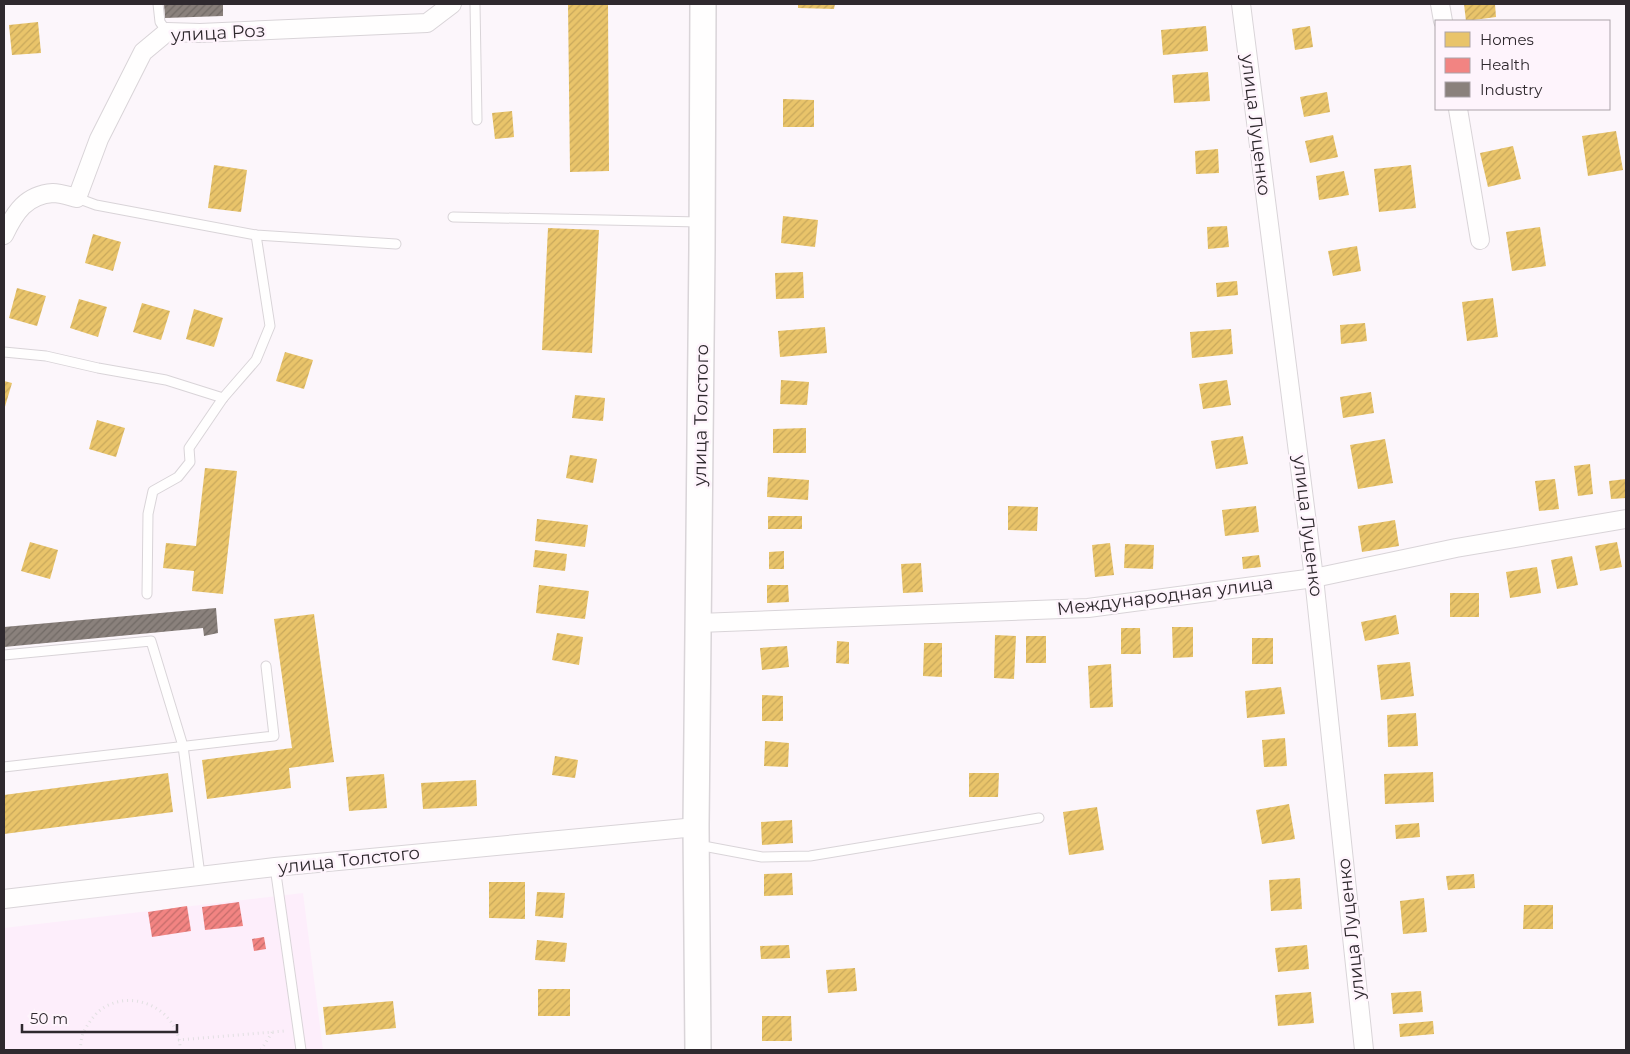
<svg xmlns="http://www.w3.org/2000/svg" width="1630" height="1054" font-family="Montserrat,sans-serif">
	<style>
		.built { fill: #fdeefb }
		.homes { fill: url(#homes-hatch) }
		.health { fill: url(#health-hatch) }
		.industry { fill: url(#industry-hatch) }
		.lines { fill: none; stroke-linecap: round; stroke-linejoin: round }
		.lane-casing { stroke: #d9d4d8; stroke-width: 11 }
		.street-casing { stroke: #d9d4d8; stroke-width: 20 }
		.secondary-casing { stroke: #d9d4d8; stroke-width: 28 }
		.path { stroke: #e2e0e2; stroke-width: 3; stroke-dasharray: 1 4; stroke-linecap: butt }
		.lane { stroke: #fffefe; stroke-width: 9 }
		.street { stroke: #fffefe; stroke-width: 18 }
		.secondary { stroke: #fffefe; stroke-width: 25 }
		.labels { text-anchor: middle; stroke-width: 5; stroke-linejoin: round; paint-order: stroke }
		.street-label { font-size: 18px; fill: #2f292e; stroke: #fef4fc }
	</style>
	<defs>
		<pattern id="homes-hatch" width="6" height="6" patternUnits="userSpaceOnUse" patternTransform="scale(1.25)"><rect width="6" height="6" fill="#e9c46a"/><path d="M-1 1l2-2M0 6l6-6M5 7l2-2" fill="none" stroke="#c8a85c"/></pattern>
		<pattern id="health-hatch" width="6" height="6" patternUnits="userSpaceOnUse" patternTransform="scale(1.25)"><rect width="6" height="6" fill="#f28482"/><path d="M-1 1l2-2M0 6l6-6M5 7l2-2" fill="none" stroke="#c46c6b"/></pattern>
		<pattern id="industry-hatch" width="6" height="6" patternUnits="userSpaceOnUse" patternTransform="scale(1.25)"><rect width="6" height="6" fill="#8a817c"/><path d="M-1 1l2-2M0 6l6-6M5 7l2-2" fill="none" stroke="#716a66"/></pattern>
	</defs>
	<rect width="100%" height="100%" fill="#fcf6fb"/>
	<polygon class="built" points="303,893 323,1050 4,1050 4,928"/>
	<g class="homes">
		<polygon points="568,4 608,4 609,171 570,172"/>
		<polygon points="798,4 835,4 834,9 798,8"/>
		<polygon points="1464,4 1495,4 1496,17 1466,21"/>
		<polygon points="38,22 41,53 12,55 9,25"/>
		<polygon points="1206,26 1208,51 1163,55 1161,30"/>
		<polygon points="1310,26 1313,47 1295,50 1292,29"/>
		<polygon points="1208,72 1210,101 1174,103 1172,75"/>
		<polygon points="1327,92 1330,112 1304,117 1300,97"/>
		<polygon points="783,99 814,100 814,127 783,127"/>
		<polygon points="512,111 514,137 495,139 492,113"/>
		<polygon points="1616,131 1623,170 1588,176 1582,136"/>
		<polygon points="1333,135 1338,157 1310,163 1305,141"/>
		<polygon points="1513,146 1521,179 1488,187 1480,153"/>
		<polygon points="1218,149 1219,173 1196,174 1195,151"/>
		<polygon points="214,165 247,170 241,212 208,208"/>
		<polygon points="1411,165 1416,208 1379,212 1374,169"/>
		<polygon points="1344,171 1349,195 1319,200 1316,176"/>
		<polygon points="783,216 818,220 815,247 781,243"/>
		<polygon points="1227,226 1229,247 1208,249 1207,227"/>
		<polygon points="1540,227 1546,266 1512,271 1506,232"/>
		<polygon points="548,228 599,230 592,353 542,350"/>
		<polygon points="93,234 121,242 113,271 85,263"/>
		<polygon points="1357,246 1361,271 1333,276 1328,251"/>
		<polygon points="803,272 804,298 776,299 775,273"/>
		<polygon points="1237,281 1238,295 1217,297 1216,283"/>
		<polygon points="17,288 46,296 37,326 9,318"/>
		<polygon points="1493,298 1498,337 1467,341 1462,302"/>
		<polygon points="79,299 107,307 98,337 70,328"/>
		<polygon points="142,303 170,311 161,340 133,332"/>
		<polygon points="194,309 223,318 214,347 186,339"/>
		<polygon points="1365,323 1367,341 1341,344 1340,325"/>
		<polygon points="825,327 827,353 780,357 778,331"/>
		<polygon points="1231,329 1233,354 1192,358 1190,332"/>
		<polygon points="285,352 313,360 304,389 276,381"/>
		<polygon points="781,380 809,382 807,405 780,404"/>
		<polygon points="1227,380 1231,405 1203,409 1199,384"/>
		<polygon points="4,381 12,383 4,410"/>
		<polygon points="1371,392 1374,413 1343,418 1340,397"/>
		<polygon points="575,395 605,398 603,421 572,418"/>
		<polygon points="97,420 125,428 116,457 89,449"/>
		<polygon points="806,428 806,453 773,453 773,429"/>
		<polygon points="1243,436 1248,464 1216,469 1211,441"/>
		<polygon points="1385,439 1393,483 1358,489 1350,445"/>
		<polygon points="570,455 597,459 593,483 566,478"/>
		<polygon points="1590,464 1593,494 1578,496 1574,466"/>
		<polygon points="205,468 237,471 223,594 192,591 194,571 163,568 166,543 196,546"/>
		<polygon points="768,477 809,480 808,500 767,497"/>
		<polygon points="1555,479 1559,509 1539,511 1535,481"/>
		<polygon points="1626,479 1626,498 1611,499 1609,481"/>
		<polygon points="1008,506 1038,507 1037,531 1008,530"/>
		<polygon points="1256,506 1259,532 1225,536 1222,510"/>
		<rect x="768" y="516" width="34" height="13"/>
		<polygon points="537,519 588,525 585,547 535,541"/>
		<polygon points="1395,520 1399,546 1362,552 1358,526"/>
		<polygon points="30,542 58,550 50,579 21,571"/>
		<polygon points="1617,542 1622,567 1600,571 1595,546"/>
		<polygon points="1110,543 1114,575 1095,577 1092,545"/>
		<polygon points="1125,544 1154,545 1153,569 1124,568"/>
		<polygon points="535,550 567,554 565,571 533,567"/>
		<polygon points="784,551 784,569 769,569 769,552"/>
		<polygon points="1259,555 1261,567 1243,569 1242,557"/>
		<polygon points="1572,556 1578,585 1557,589 1551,560"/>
		<polygon points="921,563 923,592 903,593 901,564"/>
		<polygon points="1537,567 1541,593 1510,598 1506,572"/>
		<polygon points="539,585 589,591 585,619 536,613"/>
		<polygon points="767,585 788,585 789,602 767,603"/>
		<rect x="1450" y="593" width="29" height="24"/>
		<polygon points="314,614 334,762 289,768 291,788 207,799 202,760 292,748 274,619"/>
		<polygon points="1396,615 1399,634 1365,641 1361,622"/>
		<polygon points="1172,627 1193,627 1193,657 1173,658"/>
		<polygon points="1121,628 1140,628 1141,654 1121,654"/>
		<polygon points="557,633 583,637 579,665 552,660"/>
		<polygon points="995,635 1016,636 1014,679 994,678"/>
		<rect x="1026" y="636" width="20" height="27"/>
		<rect x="1252" y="638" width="21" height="26"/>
		<polygon points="837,641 849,642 849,664 836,663"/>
		<polygon points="924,643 942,643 942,677 923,676"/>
		<polygon points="787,646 789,667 762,670 760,648"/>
		<polygon points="1410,662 1414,696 1381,700 1377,665"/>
		<polygon points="1111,664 1113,707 1090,708 1088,666"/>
		<polygon points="1281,687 1285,714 1247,718 1245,691"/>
		<polygon points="762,695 783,696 783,721 762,721"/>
		<polygon points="1416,713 1418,746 1388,747 1387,715"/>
		<polygon points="1285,738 1287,766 1264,767 1262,740"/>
		<polygon points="765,741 789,743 788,767 764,766"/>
		<polygon points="555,756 578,760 575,778 552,775"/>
		<polygon points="1433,772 1434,802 1385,804 1384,774"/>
		<polygon points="168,773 173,812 4,834 4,795"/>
		<polygon points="969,773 999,773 998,797 969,797"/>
		<polygon points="384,774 387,808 349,811 346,777"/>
		<polygon points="476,780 477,806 423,809 421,783"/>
		<polygon points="1289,804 1295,839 1262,844 1256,810"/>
		<polygon points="1097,807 1104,850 1069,855 1063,812"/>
		<polygon points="792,820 793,843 762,845 761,822"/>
		<polygon points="1419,823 1420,837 1396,839 1395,825"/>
		<polygon points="792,873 793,895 764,896 764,874"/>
		<polygon points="1474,874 1475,888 1448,890 1446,876"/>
		<polygon points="1300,878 1302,909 1271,911 1269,880"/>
		<polygon points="489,882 525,882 525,919 489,918"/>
		<polygon points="537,892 565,893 563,918 535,916"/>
		<polygon points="1424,898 1427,932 1403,934 1400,901"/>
		<polygon points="1524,905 1553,905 1553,929 1523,929"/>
		<polygon points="537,940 567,943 565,962 535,960"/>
		<polygon points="789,945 790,958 761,959 760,946"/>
		<polygon points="1307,945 1309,969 1278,972 1275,948"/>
		<polygon points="855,968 857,991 828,993 826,970"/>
		<rect x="538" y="989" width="32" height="27"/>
		<polygon points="1421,991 1423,1012 1393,1014 1391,993"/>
		<polygon points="1311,992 1314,1023 1278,1026 1275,995"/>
		<polygon points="393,1001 396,1028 326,1035 323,1007"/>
		<polygon points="762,1016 791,1016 792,1041 762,1041"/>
		<polygon points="1433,1021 1434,1034 1400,1037 1399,1024"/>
	</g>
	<g class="health">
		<polygon points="239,902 243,926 205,930 202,907"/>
		<polygon points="187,906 191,931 152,937 148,912"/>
		<polygon points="264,937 266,949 254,951 252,939"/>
	</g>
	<g class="industry">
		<polygon points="164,4 223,4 223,16 165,18"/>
		<polygon points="216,608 218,633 204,636 203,628 4,647 4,627"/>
	</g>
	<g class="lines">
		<g class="lane-casing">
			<g id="lane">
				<polyline points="158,4 160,22 167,32"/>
				<polyline points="475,4 477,120"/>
				<polyline points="77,198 96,205 256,235 396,244"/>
				<polyline points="453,217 700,222"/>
				<polyline points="4,352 46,356 98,368 166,380 223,398"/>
				<polyline points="147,594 148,514 153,491 178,477 190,462 189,448 223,398 256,360 270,326 256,235"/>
				<polyline points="4,655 151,641 183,746 200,875"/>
				<polyline points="4,767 274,736 266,666"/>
				<polyline points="698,845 762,857 810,856 1039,818"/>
				<polyline points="275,867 301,1050"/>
			</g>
		</g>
		<g class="street-casing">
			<g id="street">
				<polyline points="1241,4 1314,578 1364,1050"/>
				<polyline points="1440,4 1443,21"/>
				<polyline points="1458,109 1480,240"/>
				<path d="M4,235C15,212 26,195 53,193C60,193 69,196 77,198L99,139L143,52L167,32L200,33L427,23L452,4"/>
				<polyline points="699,623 1088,608 1314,578 1456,548 1626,519"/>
				<polyline points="4,899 275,867 696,827"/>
			</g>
		</g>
		<g class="secondary-casing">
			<polyline id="secondary" points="698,1050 696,827 702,249 703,4"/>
		</g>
		<g class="path">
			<polyline points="178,1040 285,1031"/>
			<path d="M80,1050C81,1044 81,1037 84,1031C90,1020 99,1008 111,1004C143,991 181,1016 180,1050"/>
			<polyline points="261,1050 273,1031"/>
		</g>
		<use href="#lane" class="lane"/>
		<use href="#street" class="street"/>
		<use href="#secondary" class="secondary"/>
	</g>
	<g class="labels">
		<g class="street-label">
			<text transform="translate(218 33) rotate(-3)" y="6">улица Роз</text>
			<text transform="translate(1256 125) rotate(83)" y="6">улица Луценко</text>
			<text transform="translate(701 415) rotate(-89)" y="6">улица Толстого</text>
			<text transform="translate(1308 526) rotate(83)" y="6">улица Луценко</text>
			<text transform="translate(1165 596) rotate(-7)" y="6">Международная улица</text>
			<text transform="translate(349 860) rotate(-6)" y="6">улица Толстого</text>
			<text transform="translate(1351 929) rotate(-96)" y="6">улица Луценко</text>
		</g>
	</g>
	<rect width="1630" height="1054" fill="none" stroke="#2f292e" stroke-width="10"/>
	<rect x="1435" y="20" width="175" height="90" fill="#fef4fc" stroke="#aba3aa"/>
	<rect x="1445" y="32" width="25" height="15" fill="#e9c46a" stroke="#aba3aa"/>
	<text x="1480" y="45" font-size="15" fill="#2f292e">Homes</text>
	<rect x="1445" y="58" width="25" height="15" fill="#f28482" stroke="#aba3aa"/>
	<text x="1480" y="70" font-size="15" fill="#2f292e">Health</text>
	<rect x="1445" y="82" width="25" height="15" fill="#8a817c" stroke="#aba3aa"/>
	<text x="1480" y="95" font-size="15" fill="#2f292e">Industry</text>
	<path d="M22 1024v8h155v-8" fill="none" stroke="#2f292e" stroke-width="2.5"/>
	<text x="30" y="1024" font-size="15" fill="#2f292e" stroke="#fef4fc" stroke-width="4" paint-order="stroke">50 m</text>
</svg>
